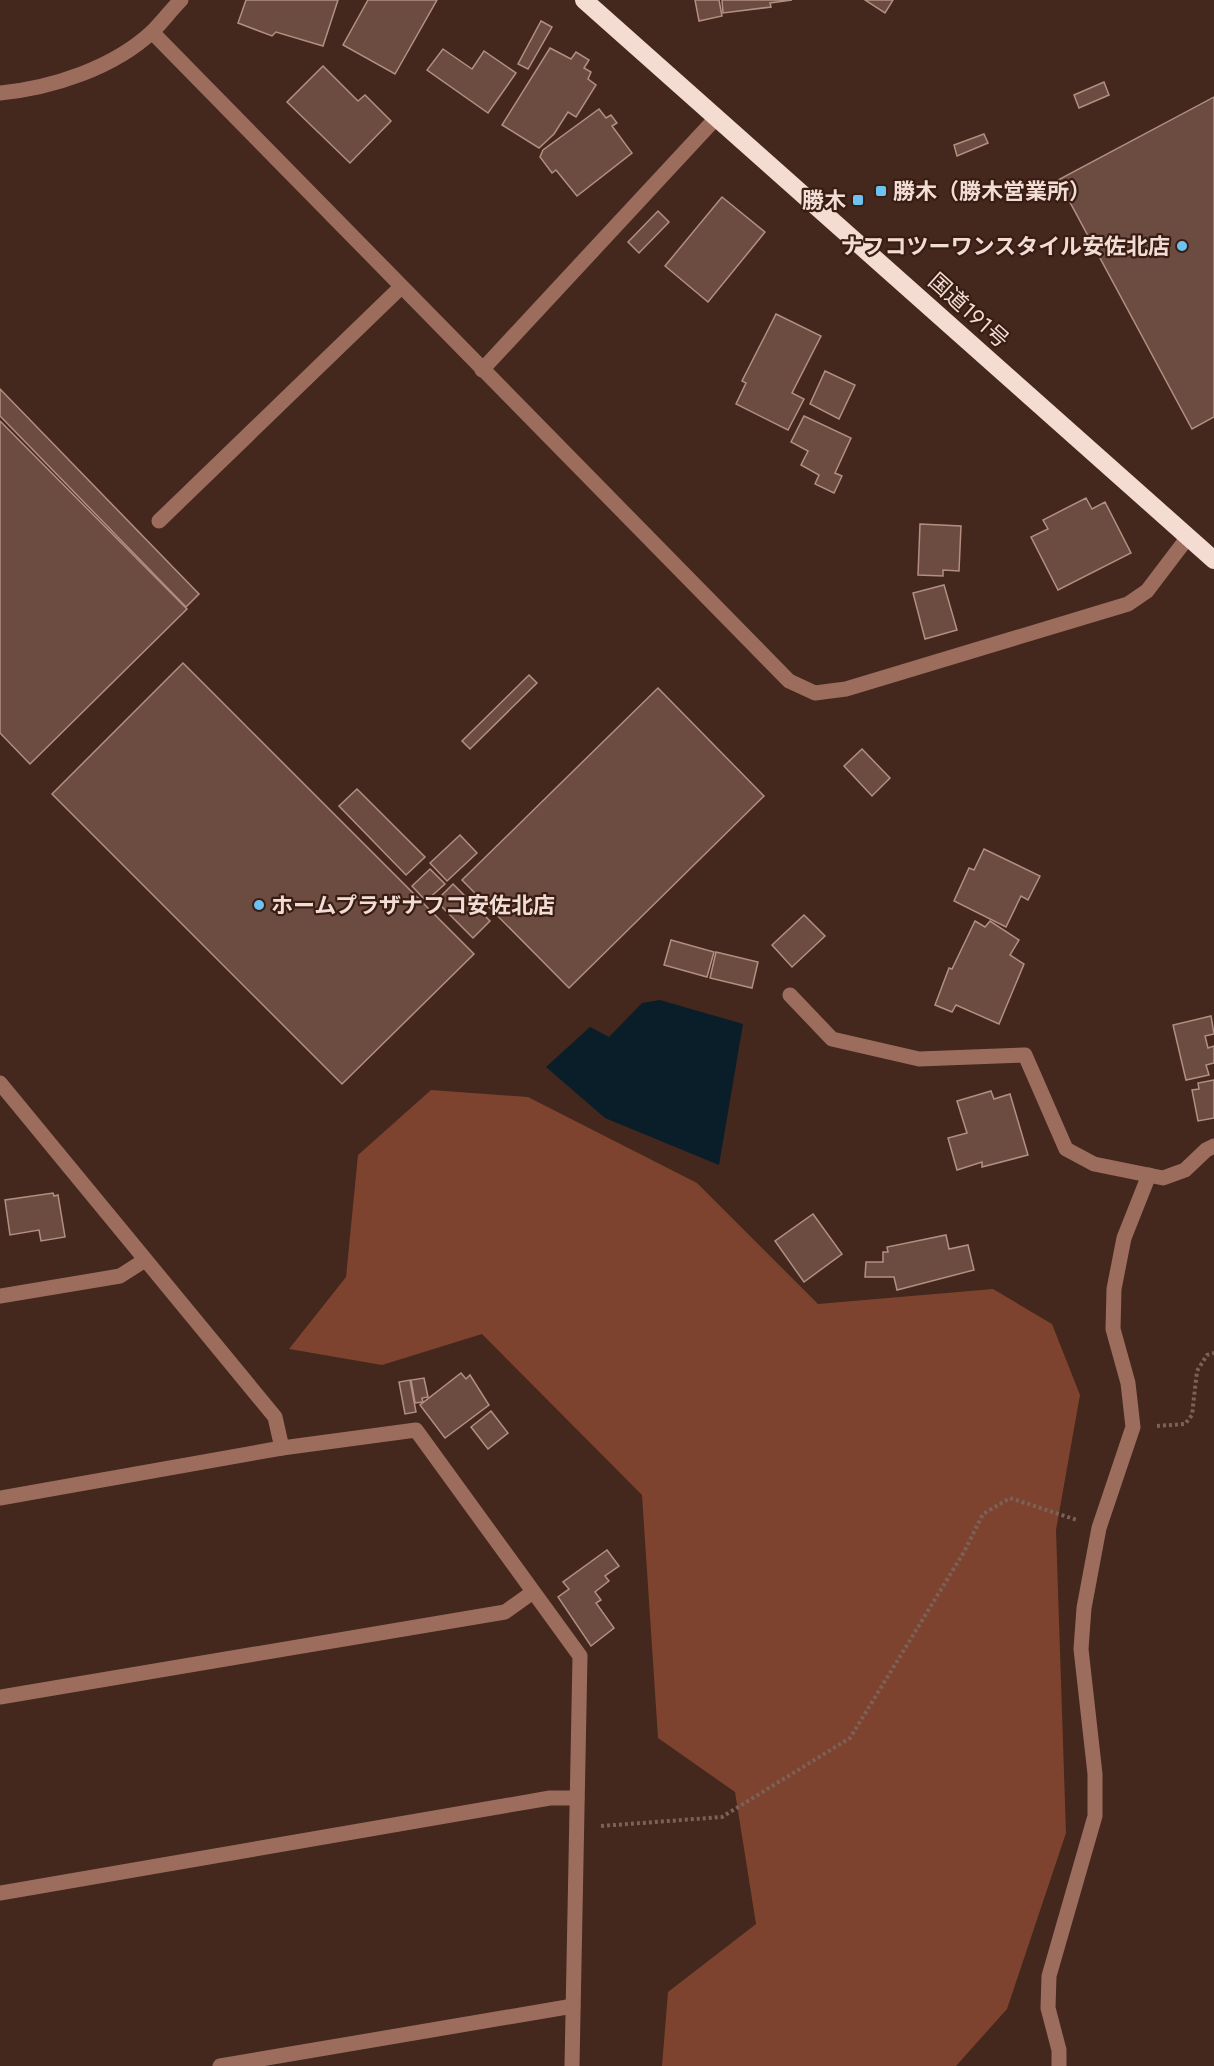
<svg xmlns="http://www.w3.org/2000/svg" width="1214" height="2066" font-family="Jost,'Noto Sans JP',sans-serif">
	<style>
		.forest { fill: #7d432e }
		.water { fill: #091e29 }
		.building { fill: #6c4c41; stroke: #b38f82; stroke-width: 1.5 }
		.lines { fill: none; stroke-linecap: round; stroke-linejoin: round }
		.path { stroke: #7c6158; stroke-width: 4; stroke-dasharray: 3 3; stroke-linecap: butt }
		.minor { stroke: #9c6d5c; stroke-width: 15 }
		.highway { stroke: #f4dcd3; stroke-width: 18 }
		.poi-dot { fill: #6cc3f2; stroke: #391d13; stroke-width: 2 }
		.labels { text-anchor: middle; stroke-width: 4.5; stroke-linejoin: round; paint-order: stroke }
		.poi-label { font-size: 22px; font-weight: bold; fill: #f1ddd6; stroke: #391d13; text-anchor: start }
		.street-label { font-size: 22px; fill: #f1ddd6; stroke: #391d13 }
	</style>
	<rect width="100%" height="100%" fill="#44271d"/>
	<polygon class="forest" points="431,1090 528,1097 697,1183 818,1304 993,1289 1052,1324 1080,1395 1056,1530 1066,1833 1007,2009 956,2066 662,2066 668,1992 756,1924 735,1792 658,1738 642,1495 482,1334 382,1365 289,1349 346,1277 358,1155"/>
	<polygon class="water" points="660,1000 743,1024 719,1165 605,1118 546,1067 590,1027 609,1037 642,1003"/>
	<g class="building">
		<polygon points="246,0 338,0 323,46 276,32 272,36 238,23"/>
		<polygon points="368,0 437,0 395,74 343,45"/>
		<polygon points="695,0 719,0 722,16 699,21"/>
		<polygon points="722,0 792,0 770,3 771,7 723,13"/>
		<polygon points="865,0 893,0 885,13"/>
		<polygon points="541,21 552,27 528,69 518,64"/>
		<polygon points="550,48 571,59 576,52 589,60 584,68 591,72 588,79 596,85 576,117 568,112 554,134 539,148 502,125"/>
		<polygon points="443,49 472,69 484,51 516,73 488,113 427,70"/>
		<polygon points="323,66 358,101 365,95 391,121 350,163 287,102"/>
		<polygon points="1104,82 1109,95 1079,108 1074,95"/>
		<polygon points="1214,97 1214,417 1192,429 1058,180"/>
		<polygon points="599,109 606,118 611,115 617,123 612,126 632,153 577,196 556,170 552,173 540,157 543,150"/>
		<polygon points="984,134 988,143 957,156 954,145"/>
		<polygon points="722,197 765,232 708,302 665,266"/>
		<polygon points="658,211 669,222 639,253 628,242"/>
		<polygon points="776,314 821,336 792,393 804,399 788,430 736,404 746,383 742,381"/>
		<polygon points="825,371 855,385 839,419 810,404"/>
		<polygon points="0,389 199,594 186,607 0,416"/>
		<polygon points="804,416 851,438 835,473 842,476 834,493 815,484 819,475 801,465 808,451 791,442"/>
		<polygon points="0,421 187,609 30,764 0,733"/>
		<polygon points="1086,498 1092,509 1105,502 1131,553 1058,590 1031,537 1048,529 1043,520"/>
		<polygon points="920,524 961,526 959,571 943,570 943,576 918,575"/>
		<polygon points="944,585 957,630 925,639 913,593"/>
		<polygon points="183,663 474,954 342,1084 52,794"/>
		<polygon points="529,675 537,683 470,749 462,741"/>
		<polygon points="658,688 764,796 569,988 462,880"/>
		<polygon points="862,749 890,778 872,796 844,766"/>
		<polygon points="357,789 425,857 406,875 339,806"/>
		<polygon points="460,835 477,853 447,881 430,863"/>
		<polygon points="984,849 1040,876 1028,900 1021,896 1006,927 954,901 969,868 974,870"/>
		<polygon points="430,869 445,884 426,901 412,886"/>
		<polygon points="453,884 490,921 473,938 436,901"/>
		<polygon points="804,915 825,936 792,967 772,945"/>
		<polygon points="975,921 985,927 990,921 1019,940 1010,955 1024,964 999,1024 956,1005 952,1012 935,1005 949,968 952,969"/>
		<polygon points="671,940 714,952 707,977 664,965"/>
		<polygon points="716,952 758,962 752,988 710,978"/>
		<polygon points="1211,1016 1214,1034 1205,1036 1208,1048 1214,1046 1214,1063 1206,1065 1209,1075 1186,1080 1173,1025"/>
		<polygon points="1214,1080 1214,1118 1198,1121 1192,1090 1199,1089 1198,1083"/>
		<polygon points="991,1091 994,1099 1010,1094 1028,1155 982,1167 982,1162 957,1170 948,1138 967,1133 957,1101"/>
		<polygon points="53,1193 54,1196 58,1195 65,1237 41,1241 39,1230 10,1235 5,1200"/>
		<polygon points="813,1214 842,1254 804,1282 775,1241"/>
		<polygon points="946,1235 949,1249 968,1245 974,1270 897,1290 894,1277 865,1277 866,1262 883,1262 883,1252 888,1252 887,1247"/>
		<polygon points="461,1373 466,1379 470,1375 489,1405 445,1438 420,1405"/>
		<polygon points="424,1378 428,1397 422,1398 423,1402 415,1403 411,1380"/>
		<polygon points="410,1380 416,1412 405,1414 399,1382"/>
		<polygon points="491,1411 508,1433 488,1449 471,1427"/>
		<polygon points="607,1550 619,1566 605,1576 609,1581 595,1592 601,1600 596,1603 614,1628 591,1646 558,1597 569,1589 563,1582"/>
	</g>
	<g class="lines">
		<g class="path">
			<polyline points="1157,1426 1185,1424 1192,1415 1197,1371 1207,1355 1214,1353"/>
			<polyline points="601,1826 722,1817 850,1738 964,1552 983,1514 1010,1498 1077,1520"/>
		</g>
		<g class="minor">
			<polyline points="152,32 789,681 815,693 846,689 1128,604 1147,591 1188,537"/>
			<path d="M0,93C52,88 114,68 153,31C163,21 171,10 181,0"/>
			<polyline points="482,370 716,118"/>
			<polyline points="159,521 401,287"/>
			<polyline points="790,995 832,1039 919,1059 1025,1055 1066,1149 1094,1164 1163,1178 1185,1170 1206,1150 1214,1146"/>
			<polyline points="0,1083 275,1417 282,1448"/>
			<polyline points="0,1296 120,1276 145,1260"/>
			<polyline points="0,1498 282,1448 416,1430 580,1656 572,2066"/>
			<polyline points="0,1697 505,1612 533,1592"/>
			<polyline points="0,1893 550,1798 577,1798"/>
			<polyline points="220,2066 573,2006"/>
			<polyline points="1059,2066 1059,2050 1048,2008 1049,1976 1095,1816 1095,1774 1081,1649 1084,1608 1099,1528 1133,1427 1128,1383 1113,1329 1114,1289 1124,1238 1149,1175"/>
		</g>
		<polyline class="highway" points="584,0 1214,560"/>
	</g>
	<g class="poi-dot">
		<rect x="875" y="185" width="12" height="12" rx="3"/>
		<rect x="852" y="194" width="12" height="12" rx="3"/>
		<circle cx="1182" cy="246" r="6"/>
		<circle cx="259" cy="905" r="6"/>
	</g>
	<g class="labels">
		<g class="poi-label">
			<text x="893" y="199">勝木（勝木営業所）</text>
			<text x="846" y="208" text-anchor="end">勝木</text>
			<text x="1170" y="254" text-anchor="end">ナフコツーワンスタイル安佐北店</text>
			<text x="271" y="913">ホームプラザナフコ安佐北店</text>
		</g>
		<g class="street-label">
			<text transform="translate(969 310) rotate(42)" y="8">国道191号</text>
		</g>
	</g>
</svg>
